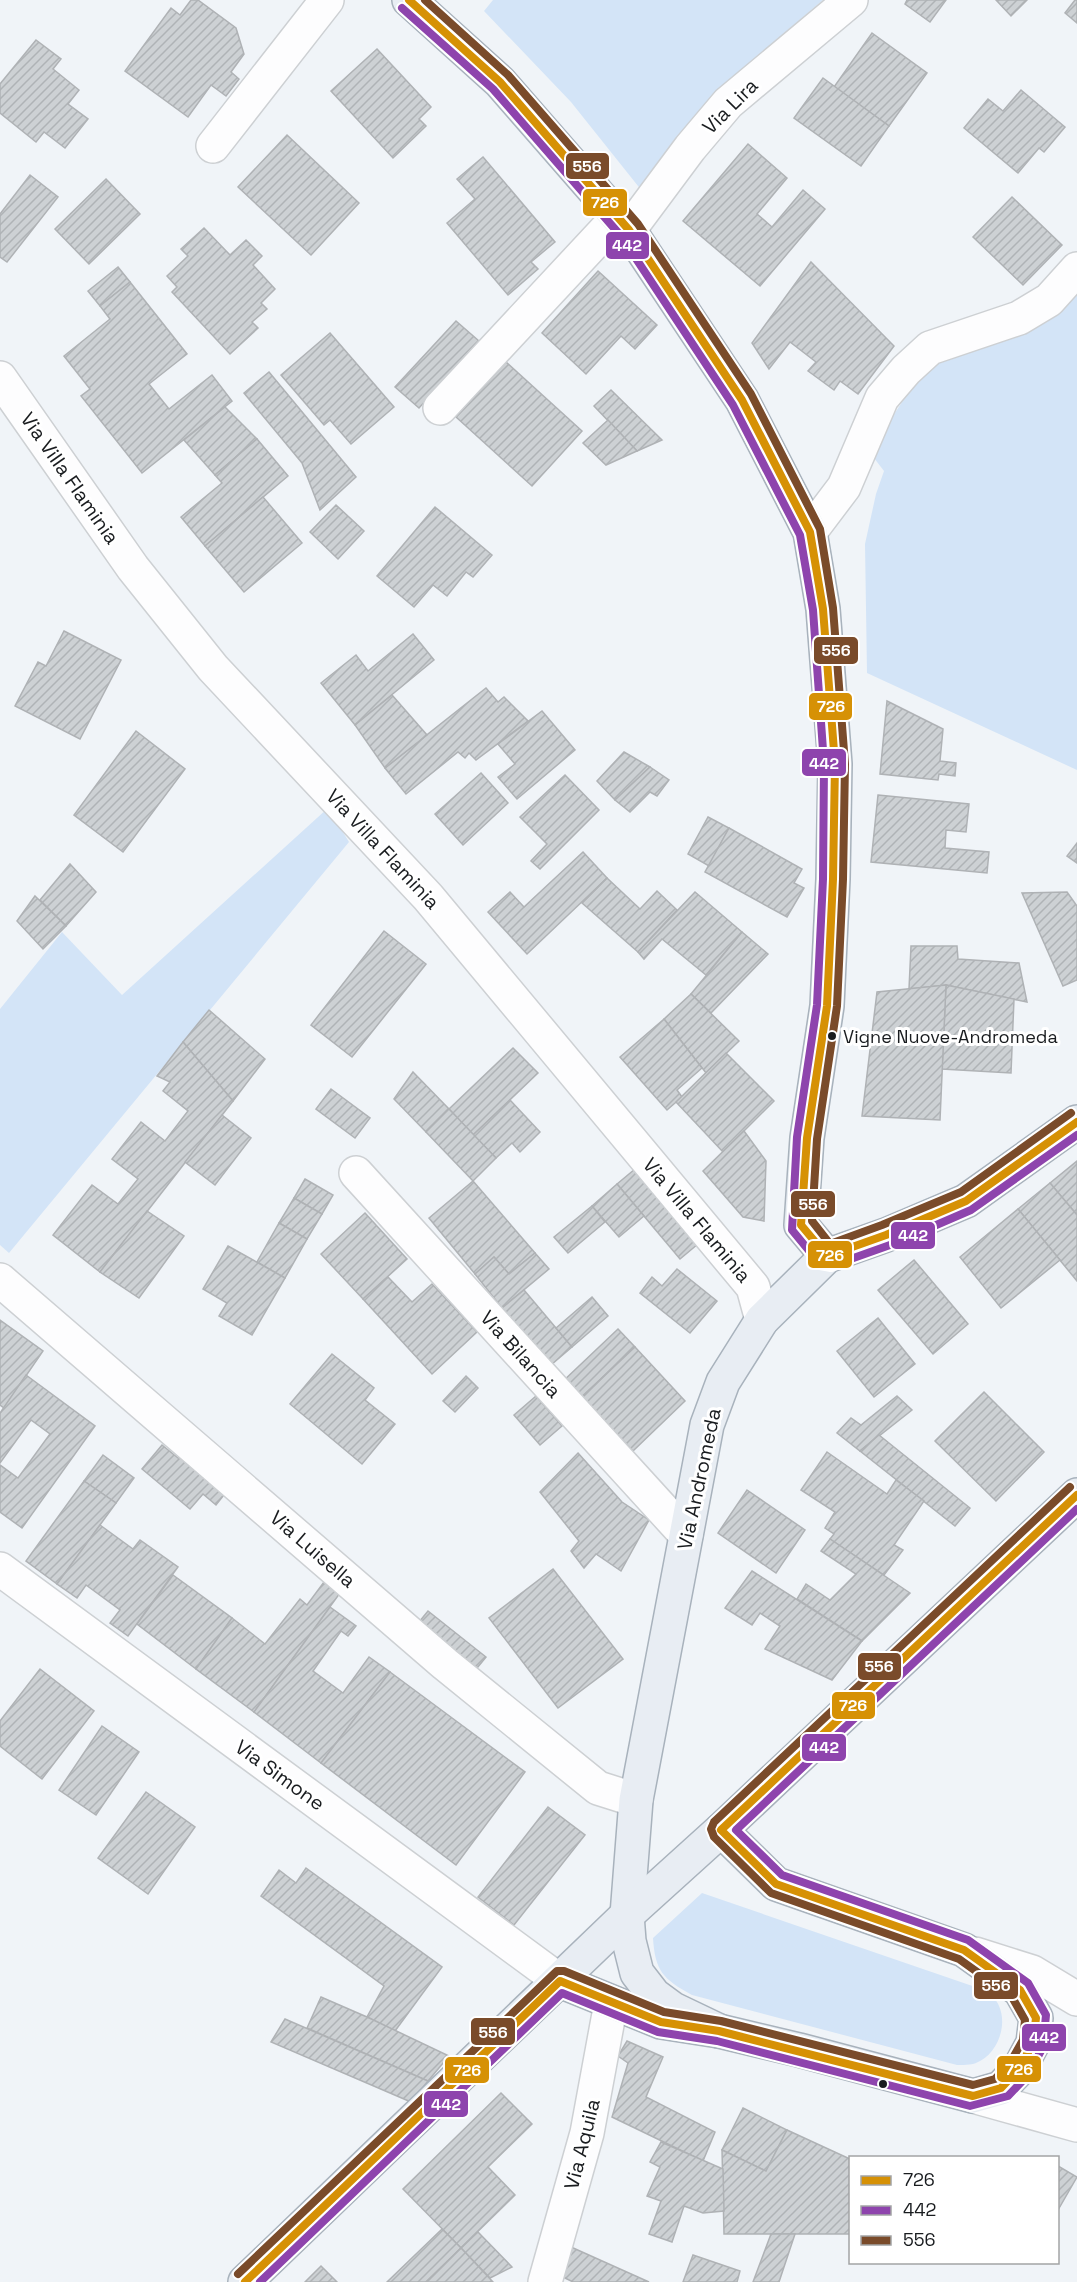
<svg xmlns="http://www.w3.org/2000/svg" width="1077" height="2282" font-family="'Space Grotesk',sans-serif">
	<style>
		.grass { fill: #d3e4f7 }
		.building { fill: url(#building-hatch); stroke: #afb2b5; stroke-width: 1.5 }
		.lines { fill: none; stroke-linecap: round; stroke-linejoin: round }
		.minor-casing { stroke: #cdd0d3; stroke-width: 36 }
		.major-casing { stroke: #a8b2bc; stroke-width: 36 }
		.minor { stroke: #fdfdfe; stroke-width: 33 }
		.major { stroke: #e8edf3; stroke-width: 33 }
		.bus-1-casing { stroke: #fff; stroke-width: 12 }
		.bus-2-casing { stroke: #fff; stroke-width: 12 }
		.bus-3-casing { stroke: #fff; stroke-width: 12 }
		.bus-1 { stroke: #d69105; stroke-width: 8 }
		.bus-2 { stroke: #8e44ad; stroke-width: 8 }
		.bus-3 { stroke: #7a4b2a; stroke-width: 8 }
		.bus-dot { fill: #191c1f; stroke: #fff; stroke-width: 2 }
		.labels { text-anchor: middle; stroke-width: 6; stroke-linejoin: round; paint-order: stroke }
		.bus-label { font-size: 18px; fill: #191c1f; stroke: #fff; text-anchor: start }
		.street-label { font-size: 20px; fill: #191c1f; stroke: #fff }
		.line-badge { stroke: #fff; stroke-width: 2 }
		.badge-label { font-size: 16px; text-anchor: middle; font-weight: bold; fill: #fff }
	</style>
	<defs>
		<pattern id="building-hatch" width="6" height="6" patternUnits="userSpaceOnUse" patternTransform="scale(1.5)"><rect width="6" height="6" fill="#cdd1d4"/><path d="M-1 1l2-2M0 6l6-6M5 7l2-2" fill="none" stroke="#afb3b6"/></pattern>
	</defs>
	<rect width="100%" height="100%" fill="#f0f4f8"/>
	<g class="grass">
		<polygon points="493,0 823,0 722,86 642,191 571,102 484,11"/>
		<polygon points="1077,294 1077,770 867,673 865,544 876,494 884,471 874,458 891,419 921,373 952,352 1017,334 1047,322"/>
		<polygon points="328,808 349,842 9,1253 0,1245 0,1009 62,932 122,995"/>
		<path d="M702,1893L987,1991C991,1996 997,2000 999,2006C1008,2026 997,2055 976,2063C971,2065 962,2065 957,2065L692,1995C663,1979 655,1971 653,1938Z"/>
	</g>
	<g class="building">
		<polygon points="191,0 198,0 236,28 244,54 231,72 239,79 226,96 211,85 188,117 125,71 171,8 180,15"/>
		<polygon points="907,0 946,0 930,22 905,4"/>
		<polygon points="996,0 1027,0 1011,16"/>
		<polygon points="1075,0 1077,0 1077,23 1065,13"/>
		<polygon points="872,33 927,73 889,126 834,87"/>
		<polygon points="36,40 61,59 53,69 79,90 68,104 88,119 65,148 44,132 36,142 0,113 0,84"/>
		<polygon points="377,49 431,107 419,119 426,126 393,158 331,91"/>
		<polygon points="823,78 889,126 861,166 794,118"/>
		<polygon points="1021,90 1065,127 1044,152 1039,148 1018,173 964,128 988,99 1003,111"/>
		<polygon points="287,135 359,203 311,255 238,187"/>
		<polygon points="748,144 787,178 757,214 772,227 803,190 825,209 760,286 683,221"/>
		<polygon points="483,157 555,242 531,262 538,269 508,295 447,223 475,199 457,179"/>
		<polygon points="30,175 58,197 7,262 0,257 0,214"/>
		<polygon points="106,179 140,214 89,264 55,229"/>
		<polygon points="1012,197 1062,245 1023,285 973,237"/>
		<polygon points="204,228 230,255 246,240 262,256 253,265 275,289 261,303 267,309 252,322 258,328 230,354 172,292 177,287 167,276 188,256 181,249"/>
		<polygon points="811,262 894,346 858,394 840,381 834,390 808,371 816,362 790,342 769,369 752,343"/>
		<polygon points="118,267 130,282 100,306 88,291"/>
		<polygon points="598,271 657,325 635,349 621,336 586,374 542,333"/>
		<polygon points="130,282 187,354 149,384 169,409 212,375 232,401 142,473 81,396 90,389 64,356 110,319 100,306"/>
		<polygon points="456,321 479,341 419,408 395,387"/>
		<polygon points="330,333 394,407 351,444 330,420 324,425 281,375"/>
		<polygon points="506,362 582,431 532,486 456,417"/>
		<polygon points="269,372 356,477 320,510 302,463 244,393"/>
		<polygon points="611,390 662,440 637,451 594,406"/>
		<polygon points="225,407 257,439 215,475 184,440"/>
		<polygon points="608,420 637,451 606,465 583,443"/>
		<polygon points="257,439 288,476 205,546 181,517 222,483 215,475"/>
		<polygon points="263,497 302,543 244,592 205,546"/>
		<polygon points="336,505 364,531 338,559 310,532"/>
		<polygon points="435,507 492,555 473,577 466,572 447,596 433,585 414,607 377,576"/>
		<polygon points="64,631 121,660 80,739 15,706 38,662 46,666"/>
		<polygon points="413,634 434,660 355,725 321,683 356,655 368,671"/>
		<polygon points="486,688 498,702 504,697 528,721 476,760 469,753 465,758 458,752 406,794 385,768"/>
		<polygon points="392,695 427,735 385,768 355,725"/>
		<polygon points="887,701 943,729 940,761 956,763 955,776 939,774 938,780 880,774"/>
		<polygon points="542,711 575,750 517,799 498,777 515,764 498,744"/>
		<polygon points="136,731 185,769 123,852 74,815"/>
		<polygon points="624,752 650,767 615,800 597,781"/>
		<polygon points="650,767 669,780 657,796 650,792 630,812 615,800"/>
		<polygon points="481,773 508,803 463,845 435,814"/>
		<polygon points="565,775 599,810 540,869 531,861 547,844 520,817"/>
		<polygon points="878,795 969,804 966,832 946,830 945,848 989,852 987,873 871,862"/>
		<polygon points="708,817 729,828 709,866 688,854"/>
		<polygon points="729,828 802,869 794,883 804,888 787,917 705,872"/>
		<polygon points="1077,843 1077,863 1067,856"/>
		<polygon points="583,852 607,878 527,954 488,912 510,892 524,907"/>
		<polygon points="70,864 96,892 66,926 40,900"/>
		<polygon points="607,878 640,909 657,891 677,910 638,952 582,903"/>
		<polygon points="695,892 742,932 706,975 662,939 644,959 638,952"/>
		<polygon points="1067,892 1077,906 1077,980 1063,986 1022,893"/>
		<polygon points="35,896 66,926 43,949 17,921"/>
		<polygon points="384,931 426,964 352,1057 311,1025"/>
		<polygon points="742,932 768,954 711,1013 691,994"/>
		<polygon points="911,946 957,946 958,959 1019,963 1027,1002 946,985 909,989"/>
		<polygon points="946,985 1014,999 1011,1073 942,1069"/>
		<polygon points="946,985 940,1120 862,1116 877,992"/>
		<polygon points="691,994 739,1041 706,1073 664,1019"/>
		<polygon points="209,1010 265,1059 233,1101 183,1042"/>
		<polygon points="664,1019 702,1068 677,1090 682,1097 667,1110 620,1057"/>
		<polygon points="183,1042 233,1101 100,1272 53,1235 92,1185 118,1204 138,1179 112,1159 141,1122 165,1141 188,1111 163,1091 170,1082 157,1076"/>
		<polygon points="513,1048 538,1073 473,1135 449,1109"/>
		<polygon points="726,1053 774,1101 723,1152 676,1102"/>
		<polygon points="413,1072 449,1109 426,1132 394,1099"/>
		<polygon points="331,1089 370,1118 355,1138 316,1109"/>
		<polygon points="510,1100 540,1132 520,1152 512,1143 496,1158 473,1135"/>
		<polygon points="449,1109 496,1158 473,1181 426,1132"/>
		<polygon points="222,1115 251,1138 215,1185 185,1162"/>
		<polygon points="744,1131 766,1161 764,1221 743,1217 703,1171"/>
		<polygon points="1077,1161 1077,1215 1050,1183"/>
		<polygon points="635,1169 698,1244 680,1259 617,1184"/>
		<polygon points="305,1179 333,1195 322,1214 294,1198"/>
		<polygon points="473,1181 535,1253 509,1274 494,1257 475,1274 429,1218"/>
		<polygon points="1050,1183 1077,1215 1077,1281 1018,1209"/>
		<polygon points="617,1184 644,1216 619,1237 592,1206"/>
		<polygon points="294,1198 322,1214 307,1239 279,1223"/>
		<polygon points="592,1206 605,1222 568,1253 554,1237"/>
		<polygon points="1018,1209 1060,1260 1001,1308 960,1257"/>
		<polygon points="147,1211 184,1236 139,1298 100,1272"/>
		<polygon points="365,1213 407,1259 363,1299 321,1254"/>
		<polygon points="279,1223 307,1239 285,1278 257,1262"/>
		<polygon points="228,1246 285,1278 252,1335 219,1316 227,1303 203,1289"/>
		<polygon points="535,1253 549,1269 502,1308 475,1274 494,1257 509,1274"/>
		<polygon points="914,1260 968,1324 933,1354 878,1290"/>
		<polygon points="677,1269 717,1301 690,1333 640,1293 652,1277 662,1286"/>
		<polygon points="388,1277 412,1302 432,1284 477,1332 432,1374 363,1299"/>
		<polygon points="524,1290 572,1347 551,1365 502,1308"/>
		<polygon points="592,1297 608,1316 572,1347 556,1328"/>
		<polygon points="878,1318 915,1364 874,1397 837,1351"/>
		<polygon points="0,1320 43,1351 4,1408 0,1405"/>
		<polygon points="618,1329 635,1347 576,1402 560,1384"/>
		<polygon points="635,1347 685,1401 633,1451 582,1397"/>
		<polygon points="332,1354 374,1388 365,1400 395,1424 362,1464 290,1404"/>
		<polygon points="26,1375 95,1426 22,1528 0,1512 0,1465 18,1478 50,1434 31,1420 0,1463 0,1413"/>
		<polygon points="466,1376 478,1388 455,1412 443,1401"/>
		<polygon points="984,1392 1044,1452 996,1501 935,1441"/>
		<polygon points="536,1396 562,1426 540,1445 514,1415"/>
		<polygon points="897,1396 912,1410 860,1451 837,1433 851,1418 861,1425"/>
		<polygon points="879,1435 970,1508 955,1526 860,1451"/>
		<polygon points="162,1445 178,1458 181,1454 227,1491 216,1505 203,1494 190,1509 142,1469"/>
		<polygon points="827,1452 887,1494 896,1480 924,1501 894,1545 903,1550 884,1575 830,1539 834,1534 825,1528 835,1512 801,1490"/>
		<polygon points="578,1453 622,1502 649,1520 621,1571 596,1554 584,1568 571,1551 579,1541 540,1492"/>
		<polygon points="103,1455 134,1478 116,1503 84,1481"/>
		<polygon points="84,1481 116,1503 57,1584 26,1561"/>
		<polygon points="747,1490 805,1530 776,1573 718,1533"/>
		<polygon points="100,1525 133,1549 140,1540 178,1567 128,1636 110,1623 120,1610 86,1585 77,1598 57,1584"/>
		<polygon points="830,1539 910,1593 862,1641 797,1599 806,1584 830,1600 856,1574 821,1551"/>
		<polygon points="553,1569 623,1659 558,1708 489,1618"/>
		<polygon points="752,1571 862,1641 832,1680 765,1649 780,1626 760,1613 752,1625 725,1608"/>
		<polygon points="173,1575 232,1618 196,1669 137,1624"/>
		<polygon points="324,1582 340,1593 254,1712 196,1669 232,1618 265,1644 300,1599 307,1605"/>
		<polygon points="330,1607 356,1626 348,1636 341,1631 313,1671 343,1693 369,1657 390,1672 321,1763 254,1712"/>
		<polygon points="428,1611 486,1657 473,1673 415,1627"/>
		<polygon points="40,1669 94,1711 42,1779 0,1746 0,1721"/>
		<polygon points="390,1672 525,1772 456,1865 321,1763"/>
		<polygon points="102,1726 139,1752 96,1815 59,1790"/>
		<polygon points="146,1792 195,1827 148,1894 98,1858"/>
		<polygon points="548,1807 585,1835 514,1925 478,1897"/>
		<polygon points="306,1868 442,1967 395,2031 367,2017 384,1986 261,1896 279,1870 296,1883"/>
		<polygon points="321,1997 367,2017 449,2056 428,2081 307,2028"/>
		<polygon points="285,2019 428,2081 411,2102 271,2042"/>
		<polygon points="627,2041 663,2057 646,2097 715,2132 703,2161 612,2117 628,2063 618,2056"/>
		<polygon points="501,2093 532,2124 488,2167 515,2195 461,2248 403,2189"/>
		<polygon points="743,2108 787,2130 766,2171 722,2150"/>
		<polygon points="787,2130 850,2159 850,2234 724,2234 722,2150 766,2171"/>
		<polygon points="661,2142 723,2169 724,2211 703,2213 684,2206 672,2242 649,2234 661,2201 647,2196 660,2167 650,2162"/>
		<polygon points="1058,2166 1077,2177 1058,2210"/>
		<polygon points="442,2229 461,2248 426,2282 387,2282"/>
		<polygon points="478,2232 512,2267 490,2278 461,2248"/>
		<polygon points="771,2234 795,2234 779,2282 753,2282"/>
		<polygon points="571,2247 649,2282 573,2282 563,2277"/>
		<polygon points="461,2248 493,2282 426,2282"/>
		<polygon points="693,2255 740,2271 737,2282 683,2282"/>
		<polygon points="321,2266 337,2282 305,2282"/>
	</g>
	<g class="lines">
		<g class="minor-casing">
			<g id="minor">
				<polyline points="213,146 327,0"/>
				<polyline points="629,230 690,148 728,103 851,0"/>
				<polyline points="0,378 133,568 213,668 428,897 753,1287 762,1320"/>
				<polyline points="440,408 618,217"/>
				<polyline points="810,532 844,487 882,398 906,370 930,348 1019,318 1049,300 1077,269"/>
				<polyline points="356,1173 686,1535"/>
				<polyline points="0,1280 445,1664 598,1788 636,1800"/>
				<polyline points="0,1569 560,1981"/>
				<polyline points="975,1954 1032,1972 1077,1999"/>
				<polyline points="973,2096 1077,2125"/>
				<polyline points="545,2282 587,2133 611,2003"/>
			</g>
		</g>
		<g class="major-casing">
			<g id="major">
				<polyline points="409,0 500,82 629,230 742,400 810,532 823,609 835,764 833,879 827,1006 807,1138 801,1225 827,1256"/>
				<polyline points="560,1981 661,2022 719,2031 799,2050 973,2096 1001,2088 1019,2069 1033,2043 1036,2018 1020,1990 964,1950 776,1884 721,1830"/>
				<polyline points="719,2031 673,2009 654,1995 637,1973 629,1941 627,1915 636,1800 707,1425 723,1382 762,1320 827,1256 886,1235 966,1201 1077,1122"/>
				<polyline points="245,2282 627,1915 721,1830 1077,1495"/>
			</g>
		</g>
		<use href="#minor" class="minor"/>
		<use href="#major" class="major"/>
		<g class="bus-1-casing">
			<g id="bus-1">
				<polyline points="409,0 500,82 629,230 742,400 810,532 823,609 835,764 833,879 827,1006 807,1138 801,1225 827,1256 886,1235 966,1201 1077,1122"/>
				<polyline points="245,2282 560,1981 661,2022 719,2031 973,2096 1001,2088 1019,2069 1033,2043 1036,2018 1020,1990 964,1950 776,1884 721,1830 1077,1495"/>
			</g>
		</g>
		<g class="bus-2-casing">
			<g id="bus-2">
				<polyline points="402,8 493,89 621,236 733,405 800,535 813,610 824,764 823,879 817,1005 797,1137 792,1230 820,1264 831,1266 890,1245 971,1210 1077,1135"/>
				<polyline points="260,2282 562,1993 658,2032 717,2041 970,2106 1008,2096 1028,2075 1043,2047 1046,2015 1028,1983 968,1940 782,1875 736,1830 1077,1509"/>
			</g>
		</g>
		<g class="bus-3-casing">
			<g id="bus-3">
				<polyline points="425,0 508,75 638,224 751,394 820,529 833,608 845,764 843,879 837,1006 817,1139 812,1221 830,1244 882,1225 961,1192 1071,1113"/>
				<polyline points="238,2274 557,1971 564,1971 664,2012 721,2021 973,2085 995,2079 1010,2063 1023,2040 1025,2020 1012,1997 959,1959 771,1893 714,1837 711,1829 714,1822 1070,1487"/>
			</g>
		</g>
		<use href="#bus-1" class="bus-1"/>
		<use href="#bus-2" class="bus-2"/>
		<use href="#bus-3" class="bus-3"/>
	</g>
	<g class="bus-dot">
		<circle cx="832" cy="1036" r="5"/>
		<circle cx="883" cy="2084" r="5"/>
	</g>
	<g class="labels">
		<g class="bus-label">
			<text x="843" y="1043">Vigne Nuove-Andromeda</text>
		</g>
		<g class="street-label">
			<text transform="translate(730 106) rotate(-45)" y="7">Via Lira</text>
			<text transform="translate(70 478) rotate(55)" y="7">Via Villa Flaminia</text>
			<text transform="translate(383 849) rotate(47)" y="7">Via Villa Flaminia</text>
			<text transform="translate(697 1220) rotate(50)" y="7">Via Villa Flaminia</text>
			<text transform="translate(521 1354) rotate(48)" y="7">Via Bilancia</text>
			<text transform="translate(699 1479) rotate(-78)" y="7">Via Andromeda</text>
			<text transform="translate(313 1549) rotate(41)" y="7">Via Luisella</text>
			<text transform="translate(280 1775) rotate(36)" y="7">Via Simone</text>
			<text transform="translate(582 2144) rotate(-76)" y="7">Via Aquila</text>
		</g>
	</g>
	<g class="line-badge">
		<rect x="565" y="152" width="45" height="28" rx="6" fill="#7a4b2a"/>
		<rect x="582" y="188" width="46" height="29" rx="6" fill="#d69105"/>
		<rect x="605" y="231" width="45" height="29" rx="6" fill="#8e44ad"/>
		<rect x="813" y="636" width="46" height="29" rx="6" fill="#7a4b2a"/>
		<rect x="808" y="692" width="45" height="29" rx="6" fill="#d69105"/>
		<rect x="801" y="748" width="46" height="29" rx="6" fill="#8e44ad"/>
		<rect x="790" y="1190" width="46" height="28" rx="6" fill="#7a4b2a"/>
		<rect x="890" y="1221" width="46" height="29" rx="6" fill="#8e44ad"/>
		<rect x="807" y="1240" width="46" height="29" rx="6" fill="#d69105"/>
		<rect x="857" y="1652" width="45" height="29" rx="6" fill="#7a4b2a"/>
		<rect x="831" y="1691" width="45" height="29" rx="6" fill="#d69105"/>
		<rect x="801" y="1733" width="46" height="29" rx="6" fill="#8e44ad"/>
		<rect x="973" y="1971" width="46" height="29" rx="6" fill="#7a4b2a"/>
		<rect x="470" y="2017" width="46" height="29" rx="6" fill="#7a4b2a"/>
		<rect x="1021" y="2023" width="46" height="29" rx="6" fill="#8e44ad"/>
		<rect x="996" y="2055" width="46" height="28" rx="6" fill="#d69105"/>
		<rect x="444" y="2056" width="46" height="28" rx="6" fill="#d69105"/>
		<rect x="423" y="2090" width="46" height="28" rx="6" fill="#8e44ad"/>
	</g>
	<g class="badge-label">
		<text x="587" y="172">556</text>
		<text x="605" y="208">726</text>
		<text x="627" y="251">442</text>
		<text x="836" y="656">556</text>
		<text x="831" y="712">726</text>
		<text x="824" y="769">442</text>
		<text x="813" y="1210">556</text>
		<text x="913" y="1241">442</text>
		<text x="830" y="1261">726</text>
		<text x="879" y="1672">556</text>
		<text x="853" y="1711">726</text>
		<text x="824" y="1753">442</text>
		<text x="996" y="1991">556</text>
		<text x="493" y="2038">556</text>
		<text x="1044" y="2043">442</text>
		<text x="1019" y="2075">726</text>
		<text x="467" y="2076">726</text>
		<text x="446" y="2110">442</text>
	</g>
	<rect x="849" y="2156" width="210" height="108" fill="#ffffff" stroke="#a3a4a5" stroke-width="1.5"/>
	<rect x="861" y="2176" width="30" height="9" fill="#d69105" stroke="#a3a4a5" stroke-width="1.5"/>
	<text x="903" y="2186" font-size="18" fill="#191c1f">726</text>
	<rect x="861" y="2206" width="30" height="9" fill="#8e44ad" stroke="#a3a4a5" stroke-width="1.5"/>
	<text x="903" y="2216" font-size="18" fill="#191c1f">442</text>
	<rect x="861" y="2236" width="30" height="9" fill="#7a4b2a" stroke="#a3a4a5" stroke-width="1.5"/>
	<text x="903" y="2246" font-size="18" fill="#191c1f">556</text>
</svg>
